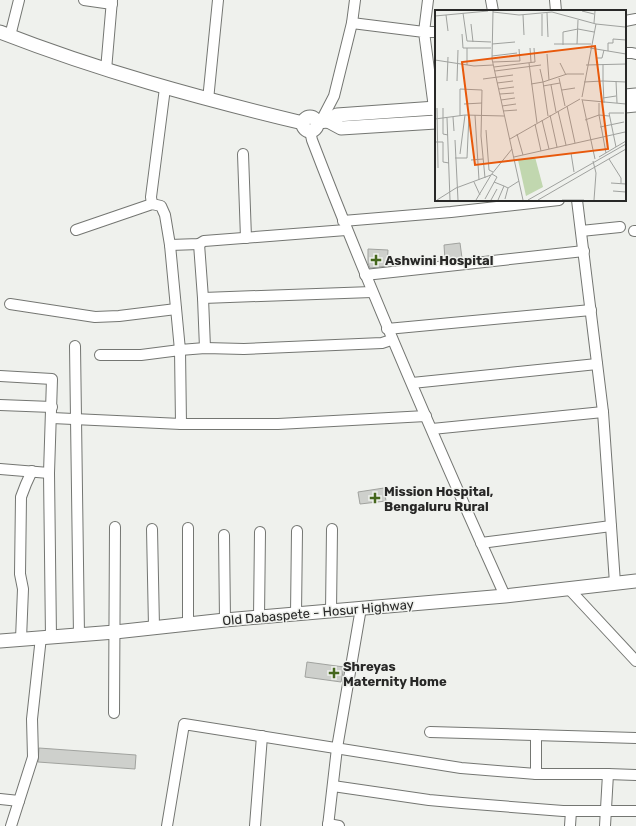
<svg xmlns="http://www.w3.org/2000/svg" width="636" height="826" font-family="Rubik,sans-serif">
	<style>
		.building { fill: #ced0cc; stroke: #a1a39f }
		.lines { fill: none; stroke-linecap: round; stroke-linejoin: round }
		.minor-casing { stroke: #747672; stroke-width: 12 }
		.major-casing { stroke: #747672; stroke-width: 15 }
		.minor { stroke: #fff; stroke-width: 10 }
		.major { stroke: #fff; stroke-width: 13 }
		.poi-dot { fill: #45671d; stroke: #eff1ed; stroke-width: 1.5 }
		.labels { text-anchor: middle; stroke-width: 3; stroke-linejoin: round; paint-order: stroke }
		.poi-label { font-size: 13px; font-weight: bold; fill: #282827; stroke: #eff1ed; text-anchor: start }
		.street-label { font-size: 13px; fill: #282827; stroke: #eff1ed }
		.inset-road { fill: none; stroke: #9fa19e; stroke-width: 1 }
		.view { fill: #e8590c; fill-opacity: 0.15; stroke: #e8590c; stroke-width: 2 }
		.inset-edge { fill: none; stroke: #282827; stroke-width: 2 }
	</style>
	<rect width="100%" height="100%" fill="#eff1ed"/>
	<g class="building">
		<polygon points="460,243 462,258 445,260 444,245"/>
		<polygon points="368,249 388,250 387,266 370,268 368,263"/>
		<polygon points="384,488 386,501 360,504 358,492"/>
		<polygon points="307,662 344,667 341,682 305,677"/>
		<polygon points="39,748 136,755 135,769 38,762"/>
	</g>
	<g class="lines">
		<g class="minor-casing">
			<g id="minor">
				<polyline points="84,0 112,4"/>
				<polyline points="428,0 424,32 436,32"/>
				<polyline points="491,0 493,11"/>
				<polyline points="555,0 556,11"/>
				<polyline points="625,21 636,19"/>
				<polyline points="352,23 424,32 434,108 436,112"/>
				<polyline points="10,36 19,0"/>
				<polyline points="625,53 632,53 636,54"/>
				<polyline points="106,70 112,0"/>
				<polyline points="208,100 218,0"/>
				<polyline points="321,121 334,96 352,23 355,0"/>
				<path d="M310,131L312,140C371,294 437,445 505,596"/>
				<polyline points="243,154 246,238"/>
				<polyline points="577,200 603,412 615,583"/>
				<polyline points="152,204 151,197 165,88"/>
				<polyline points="343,221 451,212 559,200"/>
				<polyline points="76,230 152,204 161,206 165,215 170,245 180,350 205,348 244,349 382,343 391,340"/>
				<polyline points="581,231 620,227"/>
				<polyline points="634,231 636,231"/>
				<polyline points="199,244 203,298 205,348"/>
				<polyline points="170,245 199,244 204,241 346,230"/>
				<polyline points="365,275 584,251"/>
				<polyline points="203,298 372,292"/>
				<polyline points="10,304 95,317 119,316 176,309"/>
				<polyline points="387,329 591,310"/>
				<polyline points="75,346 79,635"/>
				<polyline points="100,355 141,355 180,350 181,424"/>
				<polyline points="0,376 52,379 49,473 51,637"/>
				<polyline points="412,383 597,364"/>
				<polyline points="0,405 52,407"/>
				<polyline points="52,418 181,424 278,424 426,416"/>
				<polyline points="432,429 603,412"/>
				<polyline points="0,469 49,473"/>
				<polyline points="188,528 188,624"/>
				<polyline points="152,529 154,627"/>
				<polyline points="224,535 225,620"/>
				<polyline points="481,543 611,526"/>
				<polyline points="569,589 636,661"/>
				<polyline points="331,611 332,529"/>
				<polyline points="296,614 297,531"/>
				<polyline points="259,617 260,532"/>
				<polyline points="21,639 23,589 20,574 21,497 26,484 32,471"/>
				<polyline points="114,713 115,527"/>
				<polyline points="430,732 636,738"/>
				<polyline points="536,774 536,735"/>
				<polyline points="333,786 429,800 462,803 563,811 636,811"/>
				<polyline points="0,799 19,801"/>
				<polyline points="328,824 339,826"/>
				<polyline points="11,826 33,757 32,719 41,637"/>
				<polyline points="167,826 184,724 461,768 536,774 608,774 636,775"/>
				<polyline points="255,826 262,736"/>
				<polyline points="328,826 337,748 361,608"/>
				<polyline points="570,826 571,811"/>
				<polyline points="605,826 608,774"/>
			</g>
		</g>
		<g class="major-casing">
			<g id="major">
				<path d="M0,32C100,71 199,98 303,123"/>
				<polyline points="625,96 636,95"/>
				<polyline points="625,106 636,105"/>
				<circle cx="310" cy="124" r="7"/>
				<polyline points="328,121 341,128 436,122"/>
				<polyline points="317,122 328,121 337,115 436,108"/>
				<polyline points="0,641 115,632 225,620 505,596 636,581"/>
			</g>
		</g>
		<use href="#minor" class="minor"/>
		<use href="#major" class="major"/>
	</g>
	<g class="poi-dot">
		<path d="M374 254h4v4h4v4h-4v4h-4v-4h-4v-4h4z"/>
		<path d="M373 492h4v4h4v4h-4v4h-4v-4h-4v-4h4z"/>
		<path d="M332 667h4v4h4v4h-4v4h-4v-4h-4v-4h4z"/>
	</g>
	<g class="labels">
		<g class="poi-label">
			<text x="385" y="265">Ashwini Hospital</text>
			<text x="384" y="496">Mission Hospital,<tspan x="384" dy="15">Bengaluru Rural</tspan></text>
			<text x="343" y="671">Shreyas<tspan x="343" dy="15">Maternity Home</tspan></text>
		</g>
		<g class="street-label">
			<text transform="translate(318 612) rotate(-5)" y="5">Old Dabaspete - Hosur Highway</text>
		</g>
	</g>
	<g transform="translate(435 10)">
		<rect width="191" height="191" fill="#eff1ed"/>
		<path d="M100,147L108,177L91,186L83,150Z" fill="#c1d7af"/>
		<path class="inset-road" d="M58,1L57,49L88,190M147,1L159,4M58,2L84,5L117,2L161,14L190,17M28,3L32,31L56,32M112,3L113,27M107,4V26M11,5L13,21M88,5L89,25M0,6L53,1M159,13L160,1M36,14L38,32M27,24L28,38H56M57,34L80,32M119,34H156M142,34L143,10M128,35V22L143,19L159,22M95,38L96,52M155,38L173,41V33H178V29L191,30M84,39L85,51M173,41L191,44M112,44L114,70M57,46L82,43M162,48H167L169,40M0,50L39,56L58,55M58,52L85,51M94,53L102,113M125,53L131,65M168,54V71L191,72M32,55V38M151,55L191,54M59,57L100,52L99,38M60,61L106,55M124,68L130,96M48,69L78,65M12,71L13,47M22,71L23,40M181,71L182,93M149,72L168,71L169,93M62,73L78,71M96,74L108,72L105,59M116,75L121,102M108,76L125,73M64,79L79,77M127,80L140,78M65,84L79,83M147,87L161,14M168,88L181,86M147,89L160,149M66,90L80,88M148,90L191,94M29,94L47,93M67,96L81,94M132,96L140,133M2,98L3,158M8,98V124L13,125M68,101L82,100M123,101L131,135M40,105L44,170M115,105L122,137M25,106V79L47,80L46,126L50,168M113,106L108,72L132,64H149M18,107L19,121M12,108L15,190M0,109L30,105L69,106M107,110L114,139M150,110L164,105V93M100,114L106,141M165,117L189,112M51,120L54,160L58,162M82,124L88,145M75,129L145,89M20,130L23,190M0,132H8V152L14,153M181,137L174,103H189M136,143L139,162M171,143L164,105L174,106M25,144L30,105M79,147L190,122M164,147L191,131M20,148H32L34,105M174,149L186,168V173M36,150L48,149M158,151L161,163L159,190M39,172L45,185M59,172L69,176L63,190M176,173L191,174M69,176L73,178L70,189M73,178L84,171M178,181L191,182M50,189L62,167L57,164M2,190L21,178L56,165L77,139M41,190L56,165M56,190L62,179M93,190L191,134M103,190L191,139M127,190H149"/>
		<path class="view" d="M160,36L173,139L40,155L27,52Z"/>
		<rect width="191" height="191" class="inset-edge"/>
	</g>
</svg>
